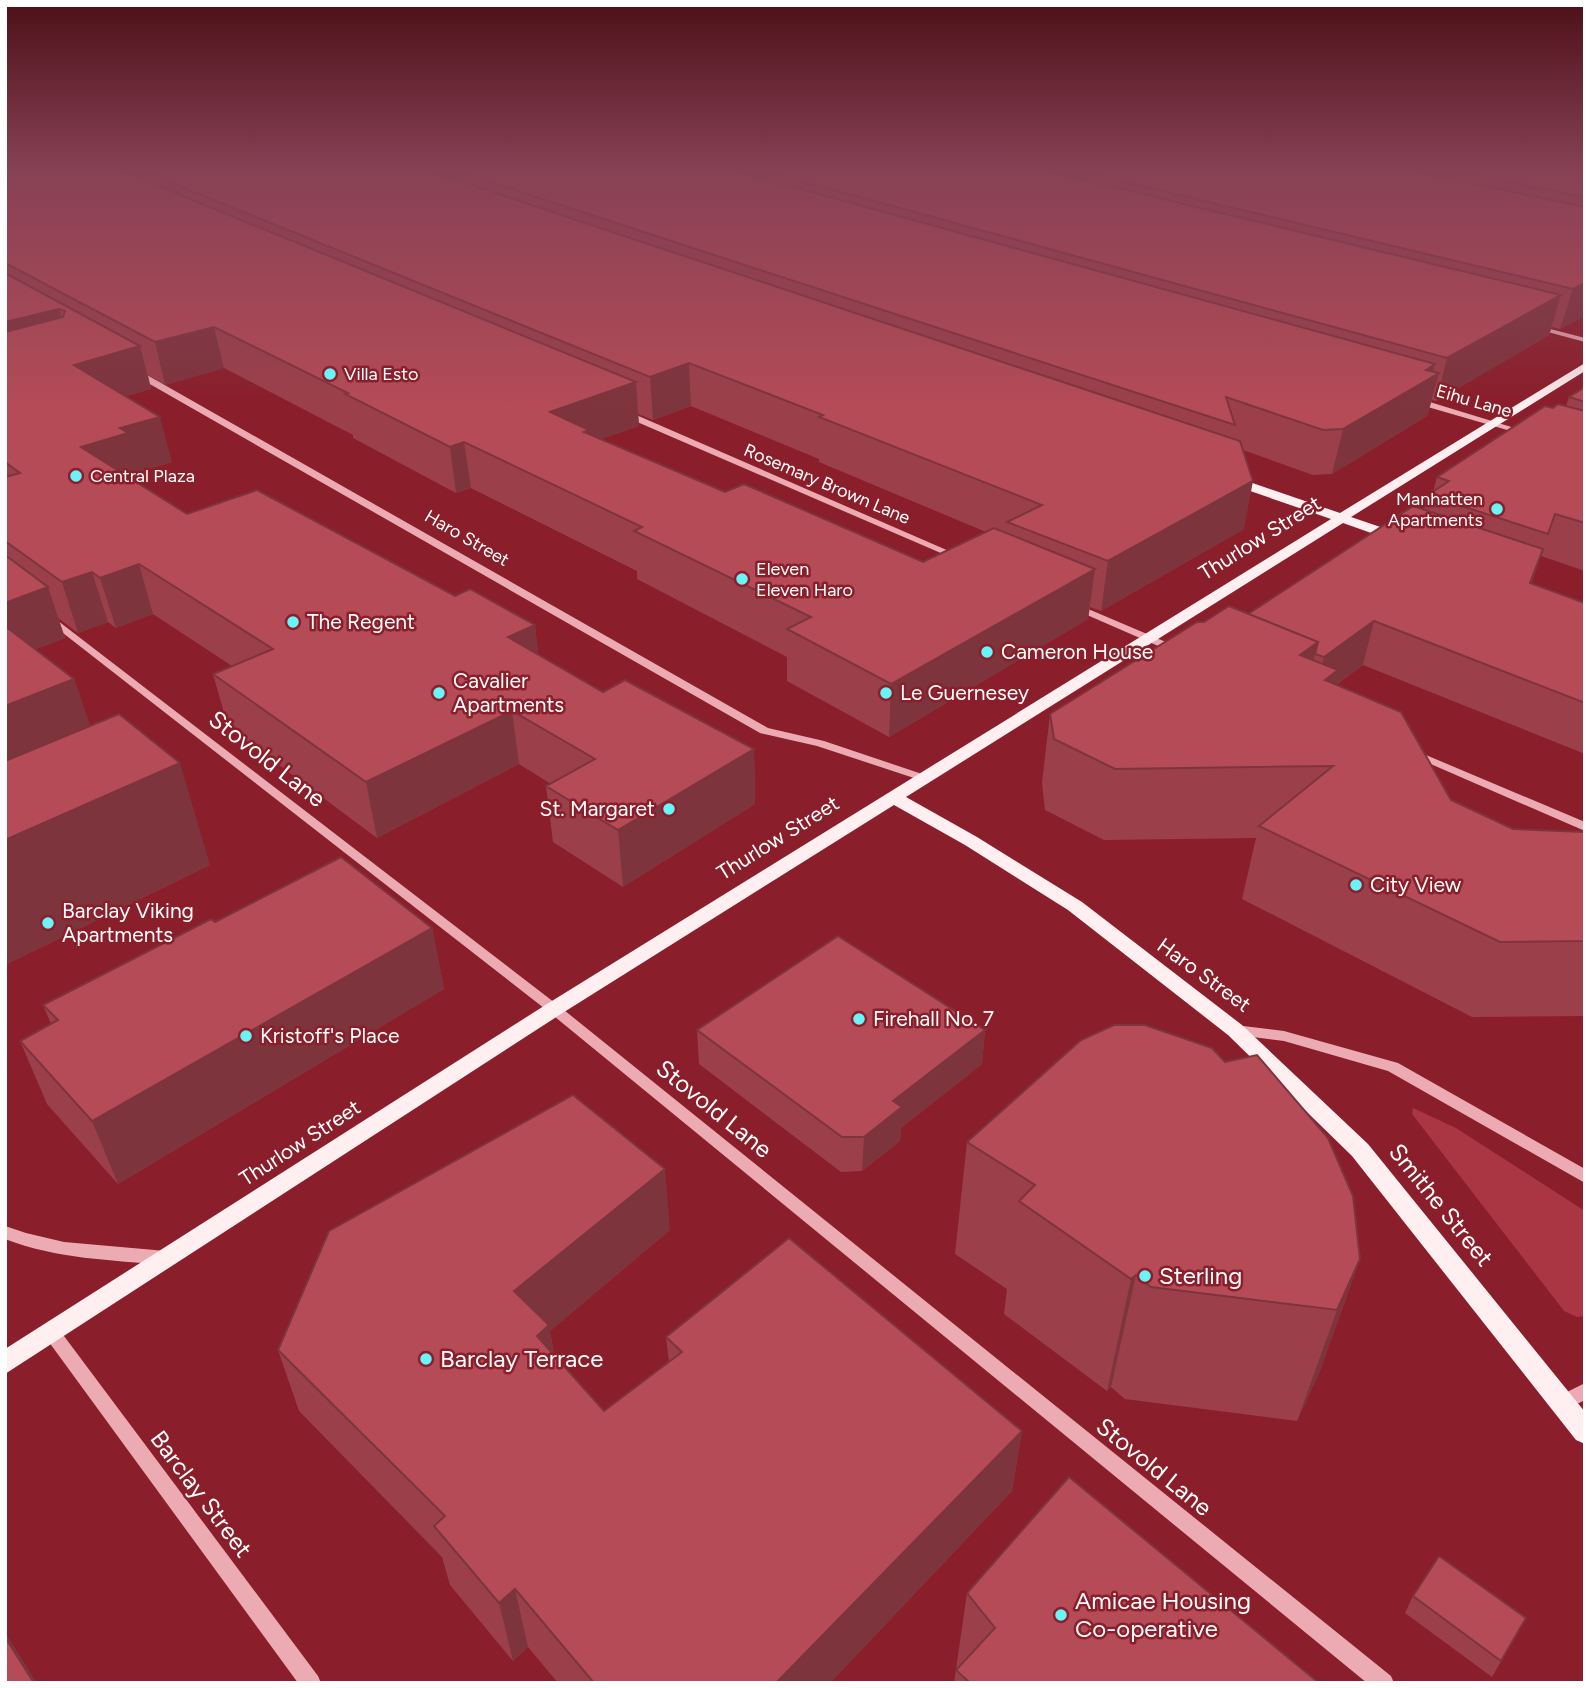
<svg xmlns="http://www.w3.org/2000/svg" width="1590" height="1688" font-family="Figtree,sans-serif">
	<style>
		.green { fill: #aa3543 }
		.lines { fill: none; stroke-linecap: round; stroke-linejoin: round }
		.minor { fill: #ecaab2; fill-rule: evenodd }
		.major { fill: #ffeff0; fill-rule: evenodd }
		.wall { fill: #9b404b; fill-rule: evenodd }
		.shaded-wall { fill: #7e343d }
		.building { fill: #b44b57; stroke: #7e343d; stroke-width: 2 }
		.poi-dot { fill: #69f4fa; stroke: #8a1e2a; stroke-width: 2.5 }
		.labels { text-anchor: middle; stroke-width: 5; stroke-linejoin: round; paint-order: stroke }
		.far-poi-label { font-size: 18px; fill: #fff; stroke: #8a1e2a; text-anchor: start }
		.far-street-label { font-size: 18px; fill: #fff; stroke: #8a1e2a }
		.street-label { font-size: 21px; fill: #fff; stroke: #8a1e2a }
		.poi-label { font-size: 21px; fill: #fff; stroke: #8a1e2a; text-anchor: start }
		.near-street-label { font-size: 24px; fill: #fff; stroke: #8a1e2a }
		.near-poi-label { font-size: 24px; fill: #fff; stroke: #8a1e2a; text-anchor: start }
	</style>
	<rect width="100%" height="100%" fill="#8a1e2a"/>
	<polygon class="green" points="1413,1108 1456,1128 1585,1211 1585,1316 1577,1317 1564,1311 1412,1114"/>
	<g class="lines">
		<g class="minor">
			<polygon points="1535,325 1585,338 1585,342 1533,328 1531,327"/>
			<polygon points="134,371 140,371 768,728 824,741 928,776 930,778 928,780 920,780 817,746 760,733 134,375"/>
			<polygon points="1414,399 1420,399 1528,432 1521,434 1414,403"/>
			<polygon points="621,411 627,411 965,558 960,561 957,560 621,415"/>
			<polygon points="1074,603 1180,648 1181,650 1176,653 1172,652 1071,608 1069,606"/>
			<polygon points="49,614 559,1006 1391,1676 1394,1683 1367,1683 549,1012 45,619 45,615"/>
			<polygon points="1414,750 1585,822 1585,831 1410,755 1408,753 1410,751"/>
			<polygon points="1235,1025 1284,1031 1398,1063 1585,1169 1585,1183 1388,1071 1284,1041 1230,1034 1228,1030 1230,1026"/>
			<path d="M5,1226L26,1233L64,1242L166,1251L172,1253L174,1258L172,1263L166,1265C111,1260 57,1259 5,1239Z"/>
			<polygon points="52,1326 58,1328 318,1676 321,1683 298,1683 46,1338 43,1333 46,1328"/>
			<polygon points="1585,1383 1585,1400 1563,1411 1557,1409 1554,1403 1557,1397"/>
		</g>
		<polygon class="major" points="1585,363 1585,371 1351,517 1401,534 1401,540 1391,540 1343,523 906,797 977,837 1082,902 1242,1025 1368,1144 1585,1412 1585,1444 1576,1440 1352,1156 1228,1035 1068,910 965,845 894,805 561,1014 5,1374 5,1349 547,1004 1331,519 1227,483 1227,477 1235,477 1340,513"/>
	</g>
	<g class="wall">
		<path d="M5,169H1585V316L1560,329L1552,327L1549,335L1436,401L1432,400L1427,416L1332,474L1313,475L1243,450L1244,529L1101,611L1090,607L1088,619L889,737L787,681V657L637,579V571L471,488L456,493L353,438V435L224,368L165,385L148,375L151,389L126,396L172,462L139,472L141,479L134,481L187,514L455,596L535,625L538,655L603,692L754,749L755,804L623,887L553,842L546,786L551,784L519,764L377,838L228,727L213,674L232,666L153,614L116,628L108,622L78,633L58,618L65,638L36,649L74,679L90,726L210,865L5,965ZM691,406L819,459V462L986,532L923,562L725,492L601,439L639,426L638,414L653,420Z"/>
		<polygon points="1585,387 1585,571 1541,556 1531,584 1585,603 1585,754 1363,665 1336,685 1451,800 1513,829 1585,832 1585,1016 1472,1017 1242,899 1256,838 1104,840 1045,810 1042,783 1050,714 1204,622 1248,614 1424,510 1428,495 1433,492 1437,477 1553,408 1566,406 1569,397"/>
		<polygon points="215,922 432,928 444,989 118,1184 47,1104 20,1041 51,1024 43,1005"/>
		<polygon points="697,1030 985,1030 982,1064 901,1128 900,1141 862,1171 841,1172 699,1064"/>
		<polygon points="967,1142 1360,1259 1320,1371 1297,1421 1125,1399 1111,1387 1107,1391 1004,1314 1007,1289 955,1254"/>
		<polygon points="670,1230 550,1331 554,1354 604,1411 669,1362 666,1337 1022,1431 1012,1491 830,1683 558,1683 528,1647 513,1661 450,1585 442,1557 299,1411 278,1350"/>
		<polygon points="967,1593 1319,1683 954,1683"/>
		<polygon points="1413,1596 1526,1618 1492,1677 1405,1613"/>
	</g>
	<g class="shaded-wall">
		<polygon points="1585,283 1585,316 1560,329 1573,289"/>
		<polygon points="1561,295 1549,335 1436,401 1447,358"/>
		<polygon points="59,309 71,349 5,367 5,322"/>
		<polygon points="214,327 224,368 165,385 155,342"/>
		<polygon points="140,346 151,389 87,408 74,365"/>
		<polygon points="689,363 691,406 653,420 650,377"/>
		<polygon points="1435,364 1432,377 1439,373 1427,416 1332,474 1343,429 1426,370"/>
		<polygon points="636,382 639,426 590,443 550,412"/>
		<polygon points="160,417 172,462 139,472 141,479 95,493 81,447 120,428"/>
		<polygon points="464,442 471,488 456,493 450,447"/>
		<polygon points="1253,481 1244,529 1101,611 1108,561"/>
		<polygon points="139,564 153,614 116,628 100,578"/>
		<polygon points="1095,569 1088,619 889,737 891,684"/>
		<polygon points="92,572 108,622 78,633 62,582"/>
		<polygon points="48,587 65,638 5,661 5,603"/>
		<polygon points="1374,621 1363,665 1313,701 1324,657"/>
		<polygon points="535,625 541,677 508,637"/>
		<polygon points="1318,642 1302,710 1300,655"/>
		<polygon points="74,679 92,732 5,768 5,706"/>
		<polygon points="512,711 519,764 377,838 366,782"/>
		<polygon points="754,749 755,804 623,887 618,830"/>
		<polygon points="180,763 210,865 5,965 5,840"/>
		<polygon points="432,928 444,989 118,1184 92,1121"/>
		<polygon points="985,1030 982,1064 901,1128 900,1141 862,1171 864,1137 893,1101"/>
		<polygon points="665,1169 670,1230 550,1331 559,1386 514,1291"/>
		<polygon points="1360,1259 1320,1371 1297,1421 1337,1310"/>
		<polygon points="1136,1275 1111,1387 1107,1391 1131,1279"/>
		<polygon points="1022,1431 1012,1491 830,1683 776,1683"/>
		<polygon points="515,1589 528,1647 513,1661 499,1603"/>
		<polygon points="5,1632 37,1683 34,1683 5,1637"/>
	</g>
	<g class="building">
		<polygon points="5,169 117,169 636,382 550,412 589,430 584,432 725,492 744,484 923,562 994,528 1095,569 891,684 787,629 811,617 634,531 642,527 464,442 450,447 345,394 348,393 214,327 155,342 5,263"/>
		<polygon points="138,169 423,169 1240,441 1253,481 1108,561 1007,522 1042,505 819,417 823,415 689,363 650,377"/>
		<polygon points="451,169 728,169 1435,364 1426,370 1439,373 1343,429 1323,430 1226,397 1235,425"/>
		<polygon points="758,169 1039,169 1561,295 1447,358"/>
		<polygon points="1071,169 1401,169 1585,207 1585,283 1573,289"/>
		<polygon points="1446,169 1585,169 1585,197"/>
		<polygon points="5,273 140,346 74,365 160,417 120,428 128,433 81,447 187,514 257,490 455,596 470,589 535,625 508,637 603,692 625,680 754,749 618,830 546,786 595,759 512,711 366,782 213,674 273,649 139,564 100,578 92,572 62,582 5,541 5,477 20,473 5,462 5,332 63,317 65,311 59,309 5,322"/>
		<polygon points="1585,387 1585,402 1569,397"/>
		<polygon points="1558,404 1585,411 1585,523 1555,514 1548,534 1428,495 1449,481 1437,477 1545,406 1553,408"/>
		<polygon points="1413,506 1543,549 1530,583 1585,603 1585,703 1374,621 1324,657 1315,654 1318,642 1248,614"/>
		<polygon points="5,555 48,587 5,603"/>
		<polygon points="1229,606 1318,642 1300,655 1338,670 1325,680 1401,712 1451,800 1513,829 1585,832 1585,941 1500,942 1259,826 1333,766 1115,769 1054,739 1050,714 1197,622 1204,622"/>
		<polygon points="5,626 74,679 5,706"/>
		<polygon points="119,714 180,763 5,840 5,761"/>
		<polygon points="341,857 432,928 92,1121 20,1041 58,1020 43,1005 211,919 215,922"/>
		<polygon points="838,936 985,1030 893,1101 902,1107 864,1137 842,1137 697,1030"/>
		<polygon points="1114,1025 1145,1025 1212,1048 1225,1062 1257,1055 1328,1138 1353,1196 1360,1259 1337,1310 1151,1287 1136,1275 1131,1279 1019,1201 1035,1185 967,1142 1081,1040"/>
		<polygon points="573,1095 665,1169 514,1291 549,1325 537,1336 604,1411 682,1352 666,1337 789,1238 1022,1431 776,1683 594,1683 515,1589 499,1603 434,1526 445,1516 278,1350 329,1231"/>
		<polygon points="1069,1477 1319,1683 970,1683 956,1670 995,1628 967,1593"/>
		<polygon points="1439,1556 1526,1618 1501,1661 1413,1596"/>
		<polygon points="5,1637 34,1683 5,1683"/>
	</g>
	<linearGradient id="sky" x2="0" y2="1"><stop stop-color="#4c1017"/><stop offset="0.42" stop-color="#874155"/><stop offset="1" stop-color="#874155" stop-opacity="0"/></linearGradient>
	<rect width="1590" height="405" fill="url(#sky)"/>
	<g class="poi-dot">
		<circle cx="330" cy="374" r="7"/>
		<circle cx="76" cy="476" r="7"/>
		<circle cx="1497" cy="509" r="7"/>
		<circle cx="742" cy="579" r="7"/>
		<circle cx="293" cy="622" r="7"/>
		<circle cx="987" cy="652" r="7"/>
		<circle cx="439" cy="693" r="7"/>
		<circle cx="886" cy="693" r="7"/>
		<circle cx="669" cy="809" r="7"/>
		<circle cx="1356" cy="885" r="7"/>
		<circle cx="48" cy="923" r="7"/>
		<circle cx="859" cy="1019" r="7"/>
		<circle cx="246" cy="1036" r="7"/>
		<circle cx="1145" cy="1276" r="7"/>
		<circle cx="426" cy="1359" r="7"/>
		<circle cx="1061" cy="1615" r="7"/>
	</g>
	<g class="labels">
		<g class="far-poi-label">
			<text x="344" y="380">Villa Esto</text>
			<text x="90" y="482">Central Plaza</text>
			<text x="1483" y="505" text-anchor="end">Manhatten<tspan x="1483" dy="21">Apartments</tspan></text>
			<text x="756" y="575">Eleven<tspan x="756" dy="21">Eleven Haro</tspan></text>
		</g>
		<g class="far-street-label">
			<text transform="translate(1474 401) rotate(16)" y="6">Eihu Lane</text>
			<text transform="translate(827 484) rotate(23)" y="6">Rosemary Brown Lane</text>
			<text transform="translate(467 538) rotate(30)" y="6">Haro Street</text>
		</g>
		<g class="street-label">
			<text transform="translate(1260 538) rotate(-32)" y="7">Thurlow Street</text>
			<text transform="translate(778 838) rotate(-32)" y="7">Thurlow Street</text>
			<text transform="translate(1204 975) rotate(36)" y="7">Haro Street</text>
			<text transform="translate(300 1143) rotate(-33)" y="7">Thurlow Street</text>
		</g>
		<g class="poi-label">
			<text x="307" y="629">The Regent</text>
			<text x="1001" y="659">Cameron House</text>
			<text x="453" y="688">Cavalier<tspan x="453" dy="24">Apartments</tspan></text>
			<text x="900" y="700">Le Guernesey</text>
			<text x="655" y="816" text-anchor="end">St. Margaret</text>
			<text x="1370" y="892">City View</text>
			<text x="62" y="918">Barclay Viking<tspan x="62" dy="24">Apartments</tspan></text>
			<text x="873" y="1026">Firehall No. 7</text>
			<text x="260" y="1043">Kristoff's Place</text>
		</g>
		<g class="near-street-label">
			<text transform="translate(267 759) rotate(38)" y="8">Stovold Lane</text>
			<text transform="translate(714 1109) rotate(39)" y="8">Stovold Lane</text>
			<text transform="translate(1441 1205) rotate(51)" y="8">Smithe Street</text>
			<text transform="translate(1154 1467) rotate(39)" y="8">Stovold Lane</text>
			<text transform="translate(201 1494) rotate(53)" y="8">Barclay Street</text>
		</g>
		<g class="near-poi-label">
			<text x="1159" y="1284">Sterling</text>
			<text x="440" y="1367">Barclay Terrace</text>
			<text x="1075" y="1609">Amicae Housing<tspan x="1075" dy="28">Co-operative</tspan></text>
		</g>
	</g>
	<rect width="1590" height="1688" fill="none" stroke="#ffffff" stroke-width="14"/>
</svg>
